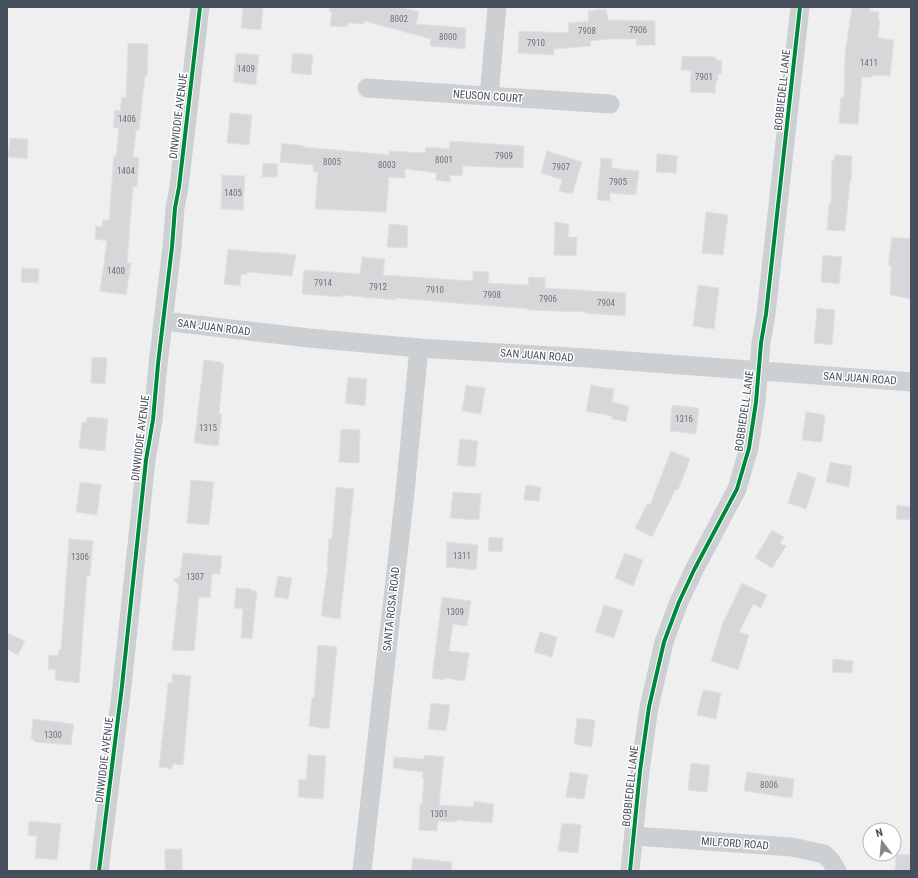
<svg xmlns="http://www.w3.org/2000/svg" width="918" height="878" font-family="'Roboto Condensed',sans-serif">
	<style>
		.building { fill: #d7d7d9; stroke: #e1e1e2 }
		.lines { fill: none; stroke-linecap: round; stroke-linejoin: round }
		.street { stroke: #cdd0d3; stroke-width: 19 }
		.cycleway-casing { stroke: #fff; stroke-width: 6 }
		.cycleway { stroke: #00873e; stroke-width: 4 }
		.labels { text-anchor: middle; stroke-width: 3; stroke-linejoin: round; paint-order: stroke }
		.number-label { font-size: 9px; fill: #6c737d }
		.street-label { font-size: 11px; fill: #46505d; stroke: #fff }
	</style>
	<rect width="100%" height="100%" fill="#f0efef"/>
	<g class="building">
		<polygon points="243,7 263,7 261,30 241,28"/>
		<polygon points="330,7 400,7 419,12 416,24 466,28 465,49 430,46 431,39 364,21 364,24 348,23 347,27 330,26 332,12 329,11"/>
		<polygon points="852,7 870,7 870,11 879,12 878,20 880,20 878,38 894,40 890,76 872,75 872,77 862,77 858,124 839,123 841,97 844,97 845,54"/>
		<polygon points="606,9 608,20 655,21 655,45 636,45 637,39 609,39 590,41 591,46 554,49 554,55 518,53 519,31 569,33 568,23 589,21 588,11"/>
		<polygon points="128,43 148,44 147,76 145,76 139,130 136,130 133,157 139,157 137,187 133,187 127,263 131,263 126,295 100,291 107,241 95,239 96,226 102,227 103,220 109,220 114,155 116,156 119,128 113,128 115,110 120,111 122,97 126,98"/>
		<polygon points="236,53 259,55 256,85 233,82"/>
		<polygon points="293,53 313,55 311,75 291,73"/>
		<polygon points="682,56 716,57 716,60 722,60 721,74 718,74 718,81 716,81 715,93 690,92 691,71 681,70"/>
		<polygon points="230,113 252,115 249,145 227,143"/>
		<polygon points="10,138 28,139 27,159 8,157"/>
		<polygon points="450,141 524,146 523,168 463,166 462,176 450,175 450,182 436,180 437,173 405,169 405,178 389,177 386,212 315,209 318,172 313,171 314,165 280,162 282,143 305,146 305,147 388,155 390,151 425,153 426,147 449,149"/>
		<polygon points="547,151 582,162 572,194 559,191 562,180 541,173"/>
		<polygon points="657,154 677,156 676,173 656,172"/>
		<polygon points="835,155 852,156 851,181 850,181 845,231 827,230 829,203 831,203 832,160 834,161"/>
		<polygon points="601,158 612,159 612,168 639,171 636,195 610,193 610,201 597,200"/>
		<polygon points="263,163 278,164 277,177 262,177"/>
		<polygon points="222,175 245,176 243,210 221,209"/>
		<polygon points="706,212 728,215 723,255 702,253"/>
		<polygon points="555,222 569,224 568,237 577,237 576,256 554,255"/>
		<polygon points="389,224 408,226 407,248 387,247"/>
		<polygon points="892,237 911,239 911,299 890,295 891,265 888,265"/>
		<polygon points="228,249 269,253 269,252 296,255 292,276 247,272 247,275 241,274 240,286 224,284"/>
		<polygon points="823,255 842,257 839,284 821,282"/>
		<polygon points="362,257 385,259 383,275 473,281 473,271 489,272 488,283 528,285 529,277 545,278 545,288 626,293 625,316 585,313 585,312 527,310 528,309 396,298 396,300 342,295 342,297 302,294 304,270 360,274"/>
		<polygon points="22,268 39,269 38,283 21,282"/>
		<polygon points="698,285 719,288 714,329 693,326"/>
		<polygon points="817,308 835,310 832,345 814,343"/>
		<polygon points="92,357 107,358 105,384 91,383"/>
		<polygon points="204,360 222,362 222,364 224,364 219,414 222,414 218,446 194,443"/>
		<polygon points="348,377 367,379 365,406 345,403"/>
		<polygon points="466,385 485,388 481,414 462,411"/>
		<polygon points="591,385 614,389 612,402 629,406 626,422 612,419 612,416 586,411"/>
		<polygon points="672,405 699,408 696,434 670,431"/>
		<polygon points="806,412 825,415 822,442 802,440"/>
		<polygon points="87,417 108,419 105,451 79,448 82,422 86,423"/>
		<polygon points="341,429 360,430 359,463 339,462"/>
		<polygon points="460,439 478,441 475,467 457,465"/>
		<polygon points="671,451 690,459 678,490 676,489 652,537 635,528 647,504 650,505"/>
		<polygon points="830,462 852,466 849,487 826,482"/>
		<polygon points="798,472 816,478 806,509 788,503"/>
		<polygon points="191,480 214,482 209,525 187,523"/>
		<polygon points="80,482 101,485 97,515 76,512"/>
		<polygon points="526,485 541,487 539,501 524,500"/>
		<polygon points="336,487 354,489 340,619 321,616 328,567 327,567 329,539 332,539"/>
		<polygon points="453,492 481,494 479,520 450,518"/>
		<polygon points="897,505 911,507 911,520 896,519"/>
		<polygon points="772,530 784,537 780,543 786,546 772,568 755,558"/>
		<polygon points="489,537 503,538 502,552 488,551"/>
		<polygon points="69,539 93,541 90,576 87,576 79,683 55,680 56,670 48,669 49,655 58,656 59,649 61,650"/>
		<polygon points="447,542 478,545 476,570 446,567"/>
		<polygon points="183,553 222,556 220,574 212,574 210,598 199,597 194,651 172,650 179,585 173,580 180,576"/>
		<polygon points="625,553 643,560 633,586 615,578"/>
		<polygon points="278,576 292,578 288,599 274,597"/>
		<polygon points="742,583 767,595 761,608 753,604 739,632 749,635 738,670 711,661 723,623"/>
		<polygon points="236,588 251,589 251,591 257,591 252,639 241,638 243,609 234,608"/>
		<polygon points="442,597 471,601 467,626 453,624 449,651 469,653 465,681 444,678 444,680 432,678"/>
		<polygon points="604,605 623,611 614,638 595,632"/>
		<polygon points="540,632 557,637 552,657 534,652"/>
		<polygon points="7,633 25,641 18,655 7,649"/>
		<polygon points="318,645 337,647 329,729 309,726 312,698 314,698"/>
		<polygon points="833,659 853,661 852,673 832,672"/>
		<polygon points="172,674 191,676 183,765 173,764 172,769 159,767 165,714 168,683 172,683"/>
		<polygon points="703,690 721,693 716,719 697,715"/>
		<polygon points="431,703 450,705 446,731 428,729"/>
		<polygon points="577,718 595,720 592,747 574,744"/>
		<polygon points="33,719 74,724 71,745 34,742 34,740 31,739"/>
		<polygon points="308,755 326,756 323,799 298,797 299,779 306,780"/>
		<polygon points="424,755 444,757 439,805 473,807 474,801 494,804 492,823 457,820 457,822 438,821 437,831 419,830 420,804 422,804 424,779 422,778 423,772 393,768 394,757 424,759"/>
		<polygon points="691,763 710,765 707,792 688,790"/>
		<polygon points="570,772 588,775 584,799 566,797"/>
		<polygon points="747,772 794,779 792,798 744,791"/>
		<polygon points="29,821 61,824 57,860 35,858 37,836 28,835"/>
		<polygon points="562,823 581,825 578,853 558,851"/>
		<rect x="165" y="849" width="17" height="22"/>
		<polygon points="896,854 911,855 911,871 895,871"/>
		<polygon points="413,858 452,862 451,871 411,871"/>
	</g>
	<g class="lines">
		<g class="street">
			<polyline points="367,88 610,104"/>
			<polyline points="489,96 497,7"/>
			<polyline points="163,321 309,338 419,348 587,358 911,382"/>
			<polyline points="634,836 792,847 824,854 831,861 837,871"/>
			<polyline points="99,871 122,686 146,460 153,420 158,364 172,247 175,208 179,187 200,7"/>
			<polyline points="362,871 405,492 419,348"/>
			<polyline points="630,871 640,771 649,707 664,642 679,602 694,570 737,489 749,448 756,402 761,343 766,314 800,7"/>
		</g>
		<g class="cycleway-casing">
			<g id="cycleway">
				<polyline points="99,871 122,686 146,460 153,420 158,364 172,247 175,208 179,187 200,7"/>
				<polyline points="630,871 640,771 649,707 664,642 679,602 694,570 737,489 749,448 756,402 761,343 766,314 800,7"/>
			</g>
		</g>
		<use href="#cycleway" class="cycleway"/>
	</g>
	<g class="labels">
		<g class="number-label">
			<text x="399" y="22">8002</text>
			<text x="638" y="33">7906</text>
			<text x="587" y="34">7908</text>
			<text x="448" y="40">8000</text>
			<text x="536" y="46">7910</text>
			<text x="869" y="66">1411</text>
			<text x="246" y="72">1409</text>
			<text x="704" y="80">7901</text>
			<text x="127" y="122">1406</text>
			<text x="504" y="159">7909</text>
			<text x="444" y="163">8001</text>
			<text x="332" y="165">8005</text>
			<text x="387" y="168">8003</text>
			<text x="561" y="170">7907</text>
			<text x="126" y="174">1404</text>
			<text x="618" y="185">7905</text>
			<text x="233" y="196">1405</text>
			<text x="116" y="274">1400</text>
			<text x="323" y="286">7914</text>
			<text x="378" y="290">7912</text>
			<text x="435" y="293">7910</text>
			<text x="492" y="298">7908</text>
			<text x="548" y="302">7906</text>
			<text x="606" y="306">7904</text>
			<text x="684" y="422">1316</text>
			<text x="208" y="431">1315</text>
			<text x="462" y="559">1311</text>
			<text x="80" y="560">1306</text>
			<text x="195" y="580">1307</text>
			<text x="455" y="615">1309</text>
			<text x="53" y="738">1300</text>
			<text x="769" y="788">8006</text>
			<text x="439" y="817">1301</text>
		</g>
		<g class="street-label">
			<text transform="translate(782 90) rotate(-84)" y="4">BOBBIEDELL LANE</text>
			<text transform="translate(488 96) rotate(4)" y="4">NEUSON COURT</text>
			<text transform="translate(178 116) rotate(-83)" y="4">DINWIDDIE AVENUE</text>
			<text transform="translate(214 327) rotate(7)" y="4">SAN JUAN ROAD</text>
			<text transform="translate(537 355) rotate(4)" y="4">SAN JUAN ROAD</text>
			<text transform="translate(860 378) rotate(4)" y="4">SAN JUAN ROAD</text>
			<text transform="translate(744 411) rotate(-82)" y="4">BOBBIEDELL LANE</text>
			<text transform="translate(140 438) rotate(-83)" y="4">DINWIDDIE AVENUE</text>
			<text transform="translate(391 609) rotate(-84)" y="4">SANTA ROSA ROAD</text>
			<text transform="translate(104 760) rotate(-83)" y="4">DINWIDDIE AVENUE</text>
			<text transform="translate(630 786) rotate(-84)" y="4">BOBBIEDELL LANE</text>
			<text transform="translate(735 843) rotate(4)" y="4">MILFORD ROAD</text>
		</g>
	</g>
	<rect width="918" height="878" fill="none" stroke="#46505d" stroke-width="16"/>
	<g transform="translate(882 842) rotate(344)"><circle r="19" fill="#ffffff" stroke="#b5b9be"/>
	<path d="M0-3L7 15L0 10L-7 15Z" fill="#828890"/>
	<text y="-6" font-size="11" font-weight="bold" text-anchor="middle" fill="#46505d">N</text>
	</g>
</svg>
